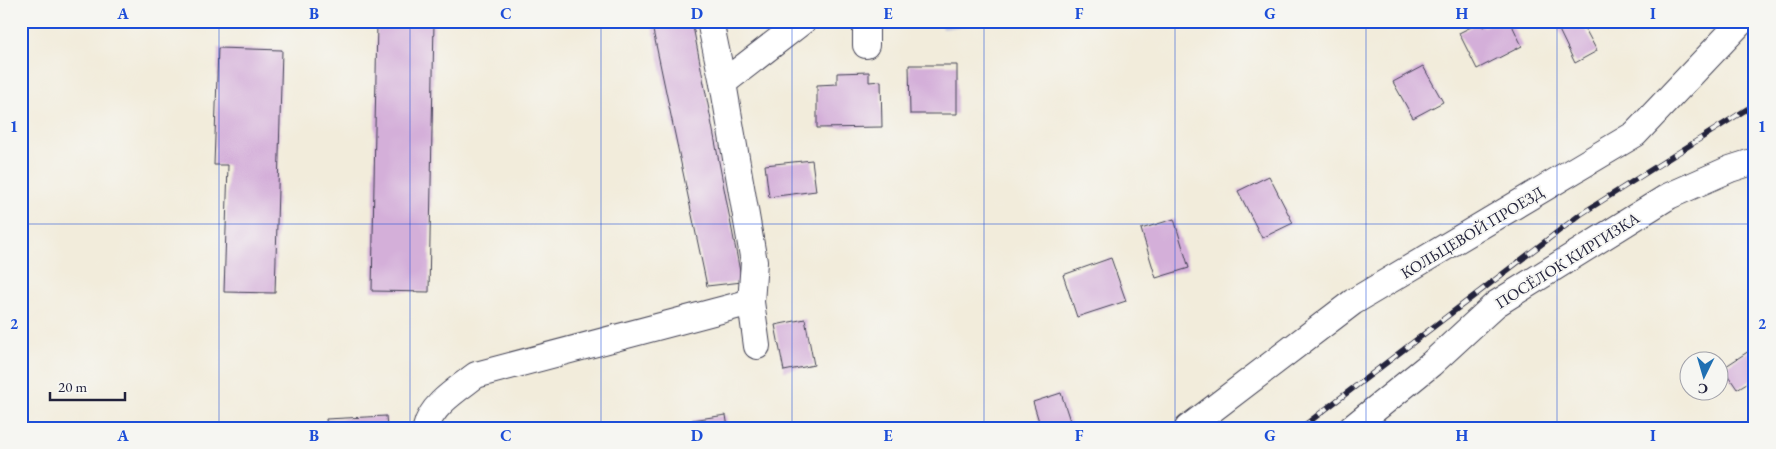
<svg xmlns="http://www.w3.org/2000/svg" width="1776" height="449" font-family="'EB Garamond',serif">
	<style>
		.industrial { fill: #c0c2dd }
		.building { fill: #d4afd9 }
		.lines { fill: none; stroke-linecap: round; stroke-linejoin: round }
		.minor-casing { stroke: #414053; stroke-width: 28 }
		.minor { stroke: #fff; stroke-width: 26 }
		.rail-casing { stroke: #22223b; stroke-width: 5.5 }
		.rail { stroke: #f6f6f2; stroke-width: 4; stroke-dasharray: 11; stroke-linecap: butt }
		.grid { fill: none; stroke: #1d4ed8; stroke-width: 1; stroke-opacity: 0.55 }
		.labels { text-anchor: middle; stroke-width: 4; stroke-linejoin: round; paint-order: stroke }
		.street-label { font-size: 16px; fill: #22223b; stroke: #f6f6f2 }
		.neatline { fill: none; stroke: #1d4ed8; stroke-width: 2 }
		.grid-label { font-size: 16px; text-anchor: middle; font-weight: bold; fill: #1d4ed8 }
	</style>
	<rect width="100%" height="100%" fill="#f6f6f2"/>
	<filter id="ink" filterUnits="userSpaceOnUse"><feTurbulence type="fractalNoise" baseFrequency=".02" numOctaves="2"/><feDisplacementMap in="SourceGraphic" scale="10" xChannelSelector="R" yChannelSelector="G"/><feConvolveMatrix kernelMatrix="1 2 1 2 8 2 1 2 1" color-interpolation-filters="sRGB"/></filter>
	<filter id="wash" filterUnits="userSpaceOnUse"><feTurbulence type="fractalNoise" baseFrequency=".0096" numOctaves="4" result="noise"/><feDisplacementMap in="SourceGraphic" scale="20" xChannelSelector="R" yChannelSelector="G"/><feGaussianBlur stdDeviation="1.12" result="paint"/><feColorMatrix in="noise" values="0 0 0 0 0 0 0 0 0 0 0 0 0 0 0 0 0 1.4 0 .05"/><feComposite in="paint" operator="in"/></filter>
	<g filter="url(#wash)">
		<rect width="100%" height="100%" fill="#f2ecdb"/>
		<polygon class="industrial" points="936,21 998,21 943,29"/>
		<g id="blocks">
			<g class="building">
				<polygon points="377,21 434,21 429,292 372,291"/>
				<polygon points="651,21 692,21 742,282 707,286"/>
				<polygon points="1495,21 1510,21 1522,46 1477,69 1459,33 1481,22 1483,27"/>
				<polygon points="1570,21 1581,21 1597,51 1575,63 1557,26"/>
				<polygon points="218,48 282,50 275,293 224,292 228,165 214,165"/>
				<polygon points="909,65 957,65 957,114 910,114"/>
				<polygon points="1423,66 1443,102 1413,118 1393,82"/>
				<polygon points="869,72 869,82 881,81 882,127 817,128 817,85 837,84 837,73"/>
				<polygon points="812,160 816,191 769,197 765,165"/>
				<polygon points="1269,176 1293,223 1262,238 1238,191"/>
				<polygon points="1174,219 1189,268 1156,278 1141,229"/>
				<polygon points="1111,258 1126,301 1077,317 1063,275"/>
				<polygon points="805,319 814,365 784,371 775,325"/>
				<polygon points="1752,349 1755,354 1755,378 1737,389 1723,368"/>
				<polygon points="1061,393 1072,427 1041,428 1033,402"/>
				<polygon points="726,415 728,428 693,428 692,420"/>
				<polygon points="386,416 387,428 327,428 326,419"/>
			</g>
		</g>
	</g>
	<g filter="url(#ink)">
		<use href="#blocks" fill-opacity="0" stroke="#414053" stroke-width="1"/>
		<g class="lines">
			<g class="minor-casing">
				<g id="minor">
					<polyline points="710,21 723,83 754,262 751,302 757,346"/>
					<polyline points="866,21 866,45"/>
					<polyline points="723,83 803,21"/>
					<path d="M426,428C431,405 458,389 476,375L751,302"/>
					<polyline points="1188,428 1353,302 1635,134 1742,21"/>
					<polyline points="1352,428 1431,364 1496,304 1669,196 1730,169 1755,161"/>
				</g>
			</g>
			<use href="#minor" class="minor"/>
			<g class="rail-casing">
				<polyline id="rail" points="1301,428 1581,214 1755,104"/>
			</g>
			<use href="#rail" class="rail"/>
		</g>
	</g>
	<path class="grid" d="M219,21V428M410,21V428M601,21V428M792,21V428M984,21V428M1175,21V428M1366,21V428M1557,21V428M21,224H1755"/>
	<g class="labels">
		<g class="street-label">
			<text transform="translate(1472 232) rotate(-31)" y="6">КОЛЬЦЕВОЙ ПРОЕЗД</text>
			<text transform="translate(1567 260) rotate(-32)" y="6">ПОСЁЛОК КИРГИЗКА</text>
		</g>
	</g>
	<rect width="1776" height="449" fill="none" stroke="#f6f6f2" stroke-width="55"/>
	<g transform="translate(1704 376) rotate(185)"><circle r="24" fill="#f6f6f2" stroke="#a1a1a9"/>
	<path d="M0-4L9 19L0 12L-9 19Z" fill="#1f6fb2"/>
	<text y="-8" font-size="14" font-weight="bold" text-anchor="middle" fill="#22223b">С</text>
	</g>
	<path d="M50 392v8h75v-8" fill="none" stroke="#22223b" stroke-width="2.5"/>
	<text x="58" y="392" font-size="15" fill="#22223b" stroke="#f6f6f2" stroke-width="4" paint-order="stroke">20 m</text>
	<rect x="28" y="28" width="1720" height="394" class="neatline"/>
	<g class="grid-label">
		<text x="123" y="19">A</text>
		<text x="314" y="19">B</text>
		<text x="506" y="19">C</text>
		<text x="697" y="19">D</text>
		<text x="888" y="19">E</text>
		<text x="1079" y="19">F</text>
		<text x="1270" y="19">G</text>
		<text x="1462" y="19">H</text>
		<text x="1653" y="19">I</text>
		<text x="14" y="132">1</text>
		<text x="1762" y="132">1</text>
		<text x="14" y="329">2</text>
		<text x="1762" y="329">2</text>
		<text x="123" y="441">A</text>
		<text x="314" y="441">B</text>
		<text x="506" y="441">C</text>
		<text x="697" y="441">D</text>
		<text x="888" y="441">E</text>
		<text x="1079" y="441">F</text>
		<text x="1270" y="441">G</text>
		<text x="1462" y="441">H</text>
		<text x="1653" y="441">I</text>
	</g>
</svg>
